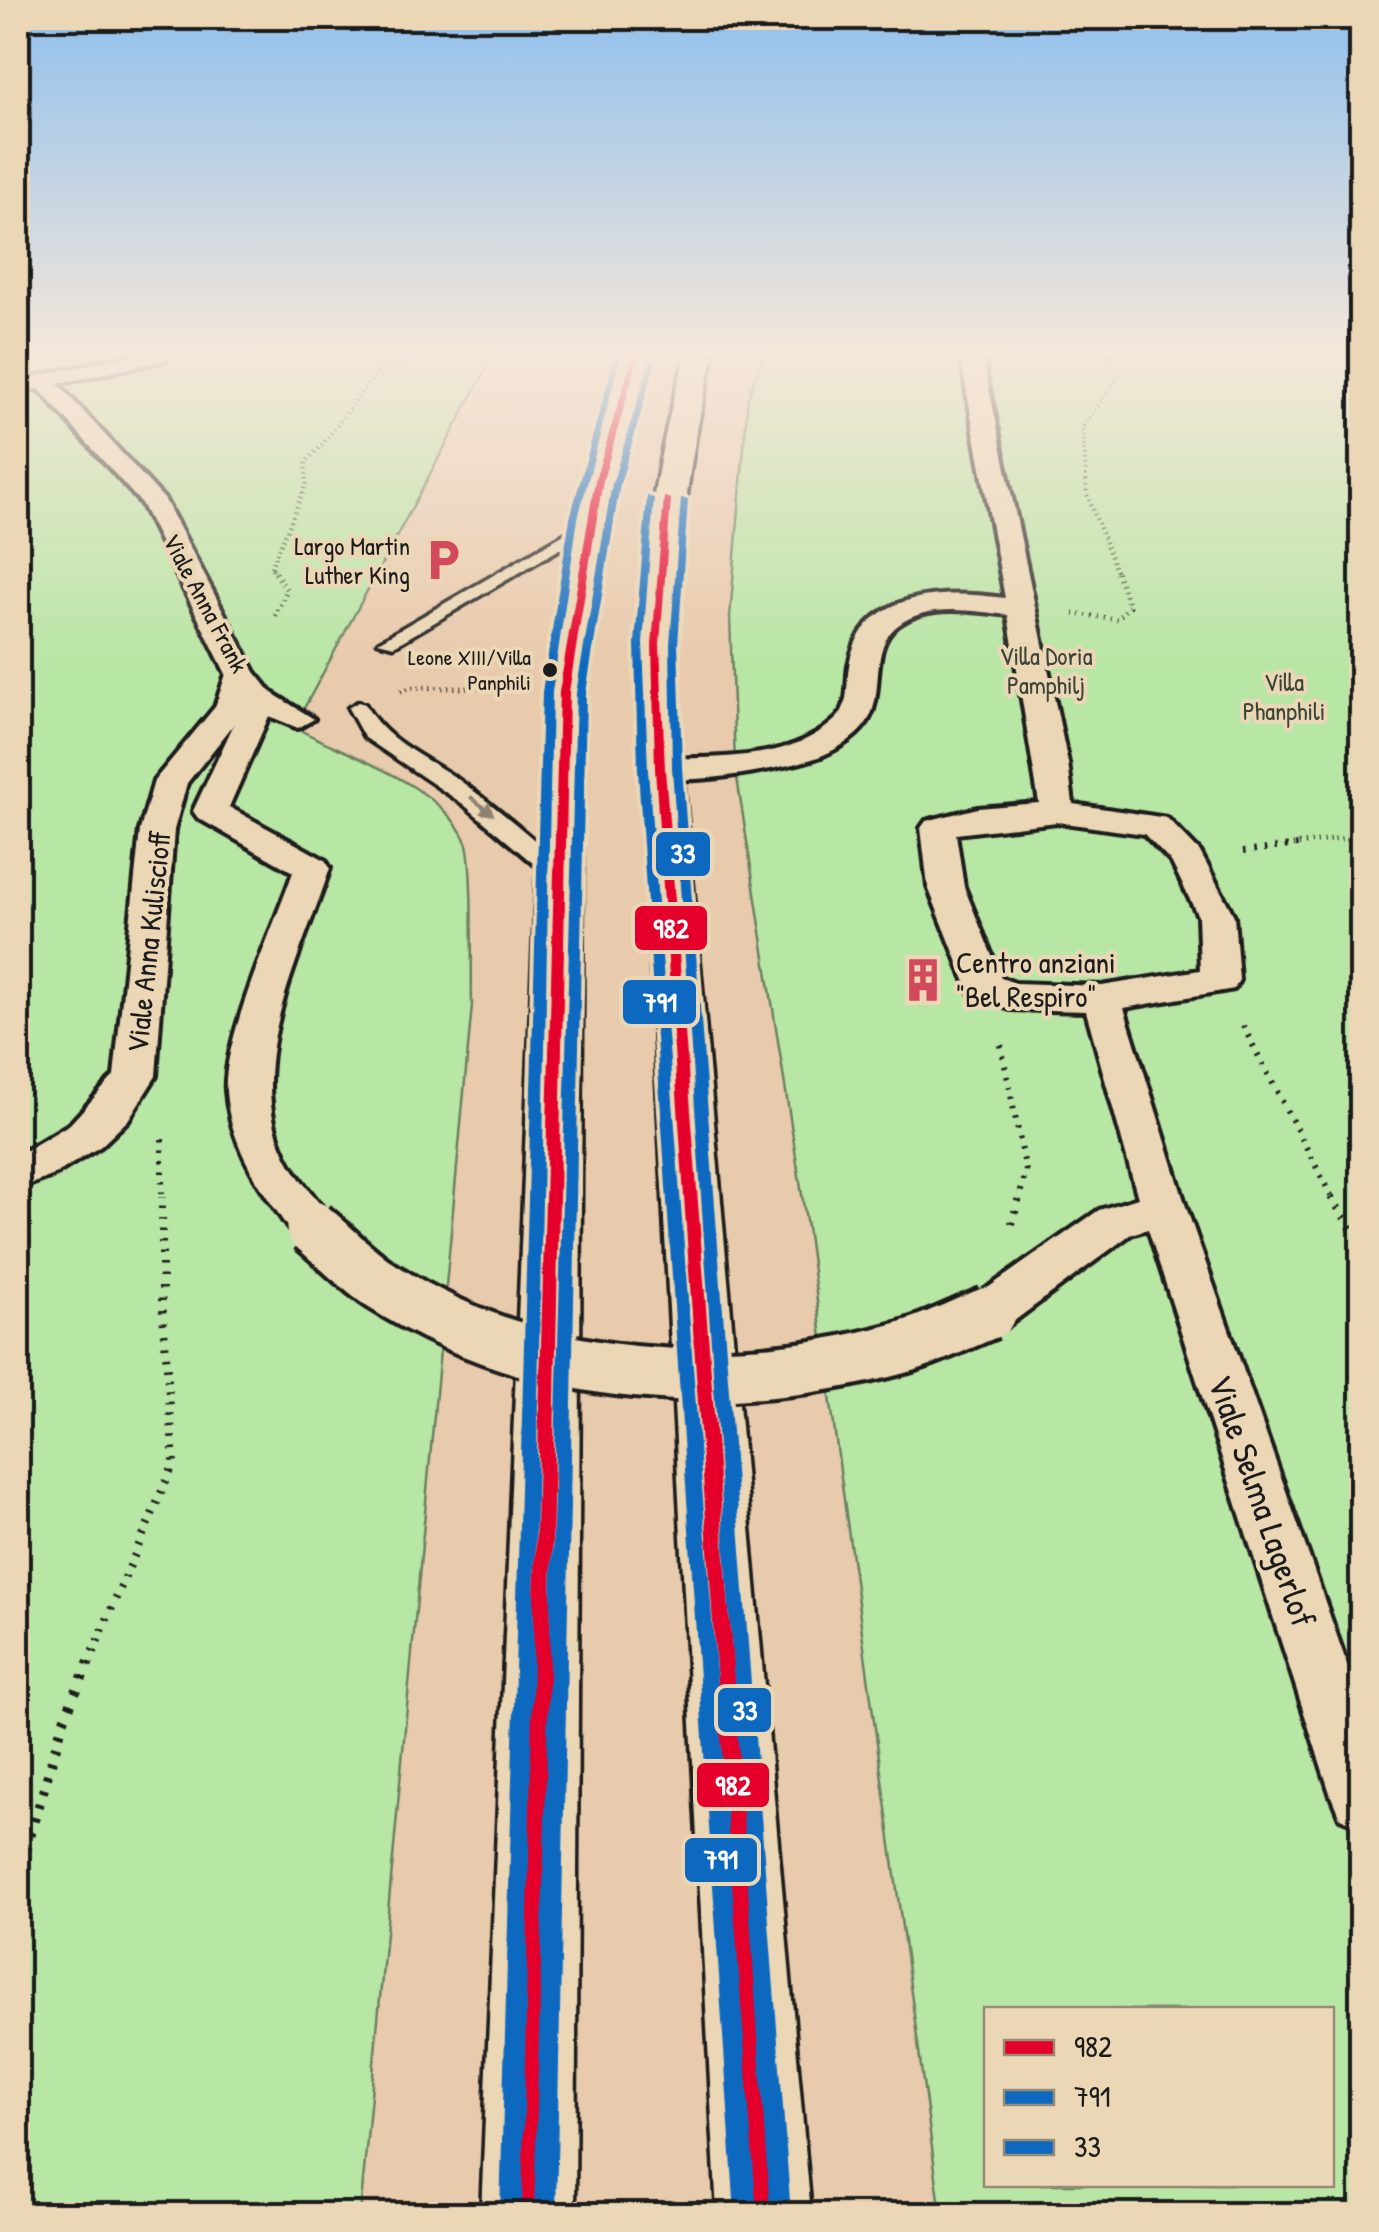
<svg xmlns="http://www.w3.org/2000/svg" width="1379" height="2232" font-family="'Patrick Hand',sans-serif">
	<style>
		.green { fill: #b8e6a5; stroke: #6a8160; stroke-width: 2.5; fill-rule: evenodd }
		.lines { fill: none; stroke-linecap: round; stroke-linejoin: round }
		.service-casing { stroke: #1c1c1c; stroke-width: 7 }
		.pedestrian-casing { stroke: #1c1c1c; stroke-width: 8 }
		.primary-casing { stroke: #1c1c1c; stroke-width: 7 }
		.path-far4 { stroke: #1c1c1c; stroke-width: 4; stroke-dasharray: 1 4; stroke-linecap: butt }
		.path-far3 { stroke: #1c1c1c; stroke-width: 5; stroke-dasharray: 1 5; stroke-linecap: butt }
		.path-far2 { stroke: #1c1c1c; stroke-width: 6; stroke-dasharray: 2.5 8; stroke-linecap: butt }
		.path-far1 { stroke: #1c1c1c; stroke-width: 8; stroke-dasharray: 2.5 9; stroke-linecap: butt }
		.path { stroke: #1c1c1c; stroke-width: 10; stroke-dasharray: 4 11; stroke-linecap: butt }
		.service { fill: #ebd7b5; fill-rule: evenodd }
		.pedestrian { fill: #ebd7b5; fill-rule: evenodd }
		.primary { fill: #ebd7b5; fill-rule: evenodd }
		.pedestrian-bridge-casing { stroke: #1c1c1c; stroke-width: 59; stroke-linecap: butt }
		.pedestrian-bridge { stroke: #ebd7b5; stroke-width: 51 }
		.bus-1-casing { stroke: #ebd7b5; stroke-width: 8 }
		.bus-2-casing { stroke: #ebd7b5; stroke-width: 8 }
		.bus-3-casing { stroke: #ebd7b5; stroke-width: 8 }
		.bus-1 { fill: #e4002b; fill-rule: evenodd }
		.bus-2 { fill: #0c69bf; fill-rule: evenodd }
		.bus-3 { fill: #0c69bf; fill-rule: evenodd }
		.oneway { fill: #8e8370 }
		.bus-dot { fill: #1c1c1c; stroke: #ebd7b5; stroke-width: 4 }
		.labels { text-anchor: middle; stroke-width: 8; stroke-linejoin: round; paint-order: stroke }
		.far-bus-label { font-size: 22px; fill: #1c1c1c; stroke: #ebd7b5; text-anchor: end }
		.far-poi-label { font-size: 25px; fill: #1c1c1c; stroke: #ebd7b5; text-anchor: end }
		.far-street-label { font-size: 25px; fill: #1c1c1c; stroke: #ebd7b5 }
		.far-park-label { font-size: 25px; fill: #3b4437; stroke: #ebd7b5 }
		.street-label { font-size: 30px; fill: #1c1c1c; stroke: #ebd7b5 }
		.poi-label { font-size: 30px; fill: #1c1c1c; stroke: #ebd7b5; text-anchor: start }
		.near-street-label { font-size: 35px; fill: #1c1c1c; stroke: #ebd7b5 }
		.line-badge { stroke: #ebd7b5; stroke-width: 4 }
		.badge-label { font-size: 28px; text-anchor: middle; font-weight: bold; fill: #fff }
	</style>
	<rect width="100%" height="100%" fill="#e8caac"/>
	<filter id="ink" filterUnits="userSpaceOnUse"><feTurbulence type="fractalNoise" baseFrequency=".01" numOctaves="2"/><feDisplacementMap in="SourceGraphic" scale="20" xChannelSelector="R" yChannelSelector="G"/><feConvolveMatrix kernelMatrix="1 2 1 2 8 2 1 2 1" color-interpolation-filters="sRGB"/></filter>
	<g filter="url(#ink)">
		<g class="green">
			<path d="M18,355H494L294,727C345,755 442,784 466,842C474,860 471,977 472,1005L360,2214H18Z"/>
			<path d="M763,355H1361V2214H941L807,1227L735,765L730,617L748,398ZM986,2010H1332V2184H986Z"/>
		</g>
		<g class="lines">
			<g class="service-casing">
				<g id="service">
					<polygon points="580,525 594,529 394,646 378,642"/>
					<path d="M358,702L365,704C386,744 430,758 466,785C502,812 536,841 569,870V880H553L463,804L364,737L348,708Z"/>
				</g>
			</g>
			<g class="pedestrian-casing">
				<g id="pedestrian">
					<path d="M130,355H168L165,360L58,384L165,500L255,672L272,693L314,719L298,728L269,716L229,807L325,860L330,868C300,959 238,1073 290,1164C303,1186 323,1204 335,1227L328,1239C299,1249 291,1233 276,1210C251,1175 229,1135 226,1091C222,1042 275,924 293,872L198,818L193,811L234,724L187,783L174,830L156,1076L128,1120L101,1146L52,1176L18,1189V1155L70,1124L114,1076L140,830L154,781L215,707L226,674L141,503L39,389L18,391V381Z"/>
					<path d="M960,355H982L1068,763L1073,804L1167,818L1200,852L1234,916L1239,980L1234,989L1124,1008L1186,1207L1362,1707V1827L1340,1818L1331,1796L1148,1229L1131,1234L1006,1327L989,1333L972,1327L965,1313L972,1299L1099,1210L1138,1198L1086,1011L1010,1009L971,995L928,887L921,828L926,821L978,808L1039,803L1008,615C973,611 927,602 897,626C867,650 887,697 865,725C854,739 837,749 821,756C793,767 661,794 644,769L660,759C717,757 792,762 837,718C850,705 846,683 849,666C862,589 943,590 1005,598ZM1057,822L1144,834L1172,863L1198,916L1200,970L1102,986L1015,983L1001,978L964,887L956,834Z"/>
				</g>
			</g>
			<g class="primary-casing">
				<g id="primary">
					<polygon points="622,355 650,355 615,480 584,692 575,2214 481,2214 544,692 583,480"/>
					<path d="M686,355H714C683,471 675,586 677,706L811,2214H717L637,706C639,586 651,470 686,355Z"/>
				</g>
			</g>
			<g class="path-far4">
				<polyline points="1109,355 1120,375 1083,427 1087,494 1116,571"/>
				<polyline points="370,381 423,355"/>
				<path d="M274,571L271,567L306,485V462C339,429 360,388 393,355"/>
			</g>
			<g class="path-far3">
				<polyline points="272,568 287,590 273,620"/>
				<polyline points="1074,614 1117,619 1129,606 1115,568"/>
				<polyline points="401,691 412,687 508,689"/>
				<polyline points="1287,846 1362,836"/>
			</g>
			<g class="path-far2">
				<polyline points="1243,852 1306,844"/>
				<polyline points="1243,1026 1333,1199"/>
				<polyline points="1001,1045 1026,1171 1019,1199"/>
				<polyline points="162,1139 162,1199"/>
			</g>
			<g class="path-far1">
				<polyline points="1331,1197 1362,1245"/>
				<polyline points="1012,1224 1019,1197"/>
				<polyline points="93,1652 174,1463 162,1300 162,1197"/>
			</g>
			<polyline class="path" points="18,1879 63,1722 94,1650"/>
			<use href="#service" class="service"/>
			<use href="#pedestrian" class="pedestrian"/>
			<use href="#primary" class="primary"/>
			<g class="pedestrian-bridge-casing">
				<path id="pedestrian-bridge" d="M312,1227C335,1246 357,1270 382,1286C538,1385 729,1395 904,1347C933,1339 961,1324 989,1313"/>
			</g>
			<use href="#pedestrian-bridge" class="pedestrian-bridge"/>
			<g class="bus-1-casing">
				<g id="bus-1">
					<polygon points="633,355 639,355 603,480 569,692 539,2214 517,2214 559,692 595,480"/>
					<polygon points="664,497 671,499 660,644 665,769 775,2214 753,2214 655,769 652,644"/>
				</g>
			</g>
			<g class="bus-2-casing">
				<g id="bus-2">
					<polygon points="653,359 656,361 620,484 586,693 556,2214 534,2214 576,693 612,484 650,361"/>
					<polygon points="647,496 654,498 643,643 648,770 757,2214 735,2214 638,770 635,643"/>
				</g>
			</g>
			<g class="bus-3-casing">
				<g id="bus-3">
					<polygon points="615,355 621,355 578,518 552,692 522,2214 500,2214 542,692 570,518"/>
					<polygon points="681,498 688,500 678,644 682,768 791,2214 770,2213 672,768 670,644"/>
				</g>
			</g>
			<use href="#bus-1" class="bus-1"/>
			<use href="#bus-2" class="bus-2"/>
			<use href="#bus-3" class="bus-3"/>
		</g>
		<defs><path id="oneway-solid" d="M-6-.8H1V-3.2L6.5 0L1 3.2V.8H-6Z" transform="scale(2.5)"/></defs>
		<use class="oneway" href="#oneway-solid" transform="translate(482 806) rotate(38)"/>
	</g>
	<linearGradient id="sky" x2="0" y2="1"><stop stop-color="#90c0ee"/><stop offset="0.53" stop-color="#f5e7da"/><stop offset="1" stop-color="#f5e7da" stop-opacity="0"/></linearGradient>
	<rect width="1379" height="667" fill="url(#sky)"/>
	<defs>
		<g id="parking-bare" transform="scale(3.45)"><path d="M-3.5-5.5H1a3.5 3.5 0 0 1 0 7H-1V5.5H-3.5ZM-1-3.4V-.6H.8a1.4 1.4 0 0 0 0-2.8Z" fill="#d1495b" stroke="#ebd7b5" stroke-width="2.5" paint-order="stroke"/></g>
		<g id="building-bare" transform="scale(3.45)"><path d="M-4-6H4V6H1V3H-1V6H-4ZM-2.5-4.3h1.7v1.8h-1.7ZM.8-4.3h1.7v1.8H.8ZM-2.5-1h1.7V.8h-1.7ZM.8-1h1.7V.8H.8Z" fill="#d1495b" stroke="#ebd7b5" stroke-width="2.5" paint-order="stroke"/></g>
	</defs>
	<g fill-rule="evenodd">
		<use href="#parking-bare" x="443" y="560"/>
		<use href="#building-bare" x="923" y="980"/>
	</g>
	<circle class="bus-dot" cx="550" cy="670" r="9"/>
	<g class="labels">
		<g class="far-bus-label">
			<text x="531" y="665">Leone XIII/Villa<tspan x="531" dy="25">Panphili</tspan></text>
		</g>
		<g class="far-poi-label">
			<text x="410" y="555">Largo Martin<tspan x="410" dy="29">Luther King</tspan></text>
		</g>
		<g class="far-street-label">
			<text transform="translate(206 603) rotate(62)" y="9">Viale Anna Frank</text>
		</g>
		<g class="far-park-label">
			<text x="1046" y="665">Villa Doria<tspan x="1046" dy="29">Pamphilj</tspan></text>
			<text x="1284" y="691">Villa<tspan x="1284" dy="29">Phanphili</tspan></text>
		</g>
		<g class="street-label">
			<text transform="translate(149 942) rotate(-84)" y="10">Viale Anna Kuliscioff</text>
		</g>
		<g class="poi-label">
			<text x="956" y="973">Centro anziani<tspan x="956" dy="34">"Bel Respiro"</tspan></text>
		</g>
		<g class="near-street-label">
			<text transform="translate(1262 1501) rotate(71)" y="12">Viale Selma Lagerlof</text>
		</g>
	</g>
	<g class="line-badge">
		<rect x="654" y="830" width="58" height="48" rx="10" fill="#0c69bf"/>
		<rect x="633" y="904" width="76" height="48" rx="10" fill="#e4002b"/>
		<rect x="621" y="978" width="77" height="48" rx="10" fill="#0c69bf"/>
		<rect x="716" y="1686" width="57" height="48" rx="10" fill="#0c69bf"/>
		<rect x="695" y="1761" width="76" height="48" rx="10" fill="#e4002b"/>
		<rect x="683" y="1836" width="76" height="48" rx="10" fill="#0c69bf"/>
	</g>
	<g class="badge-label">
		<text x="683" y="863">33</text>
		<text x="671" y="938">982</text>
		<text x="660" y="1012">791</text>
		<text x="745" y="1720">33</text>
		<text x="733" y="1795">982</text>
		<text x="721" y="1869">791</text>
	</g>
	<rect width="1379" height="2232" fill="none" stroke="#ebd7b5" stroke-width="60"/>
	<rect x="30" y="30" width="1319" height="2172" fill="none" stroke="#1c1c1c" stroke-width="4" filter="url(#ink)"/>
	<rect x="984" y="2007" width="350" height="180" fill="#ebd7b5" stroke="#988c78" stroke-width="2.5"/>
	<rect x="1004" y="2040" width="50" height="15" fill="#e4002b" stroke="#988c78" stroke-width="2.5"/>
	<text x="1074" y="2057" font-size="30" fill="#1c1c1c">982</text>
	<rect x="1004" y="2090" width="50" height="15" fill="#0c69bf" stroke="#988c78" stroke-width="2.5"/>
	<text x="1074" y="2107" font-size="30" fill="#1c1c1c">791</text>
	<rect x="1004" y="2140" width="50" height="15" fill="#0c69bf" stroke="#988c78" stroke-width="2.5"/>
	<text x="1074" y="2157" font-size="30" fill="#1c1c1c">33</text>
</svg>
